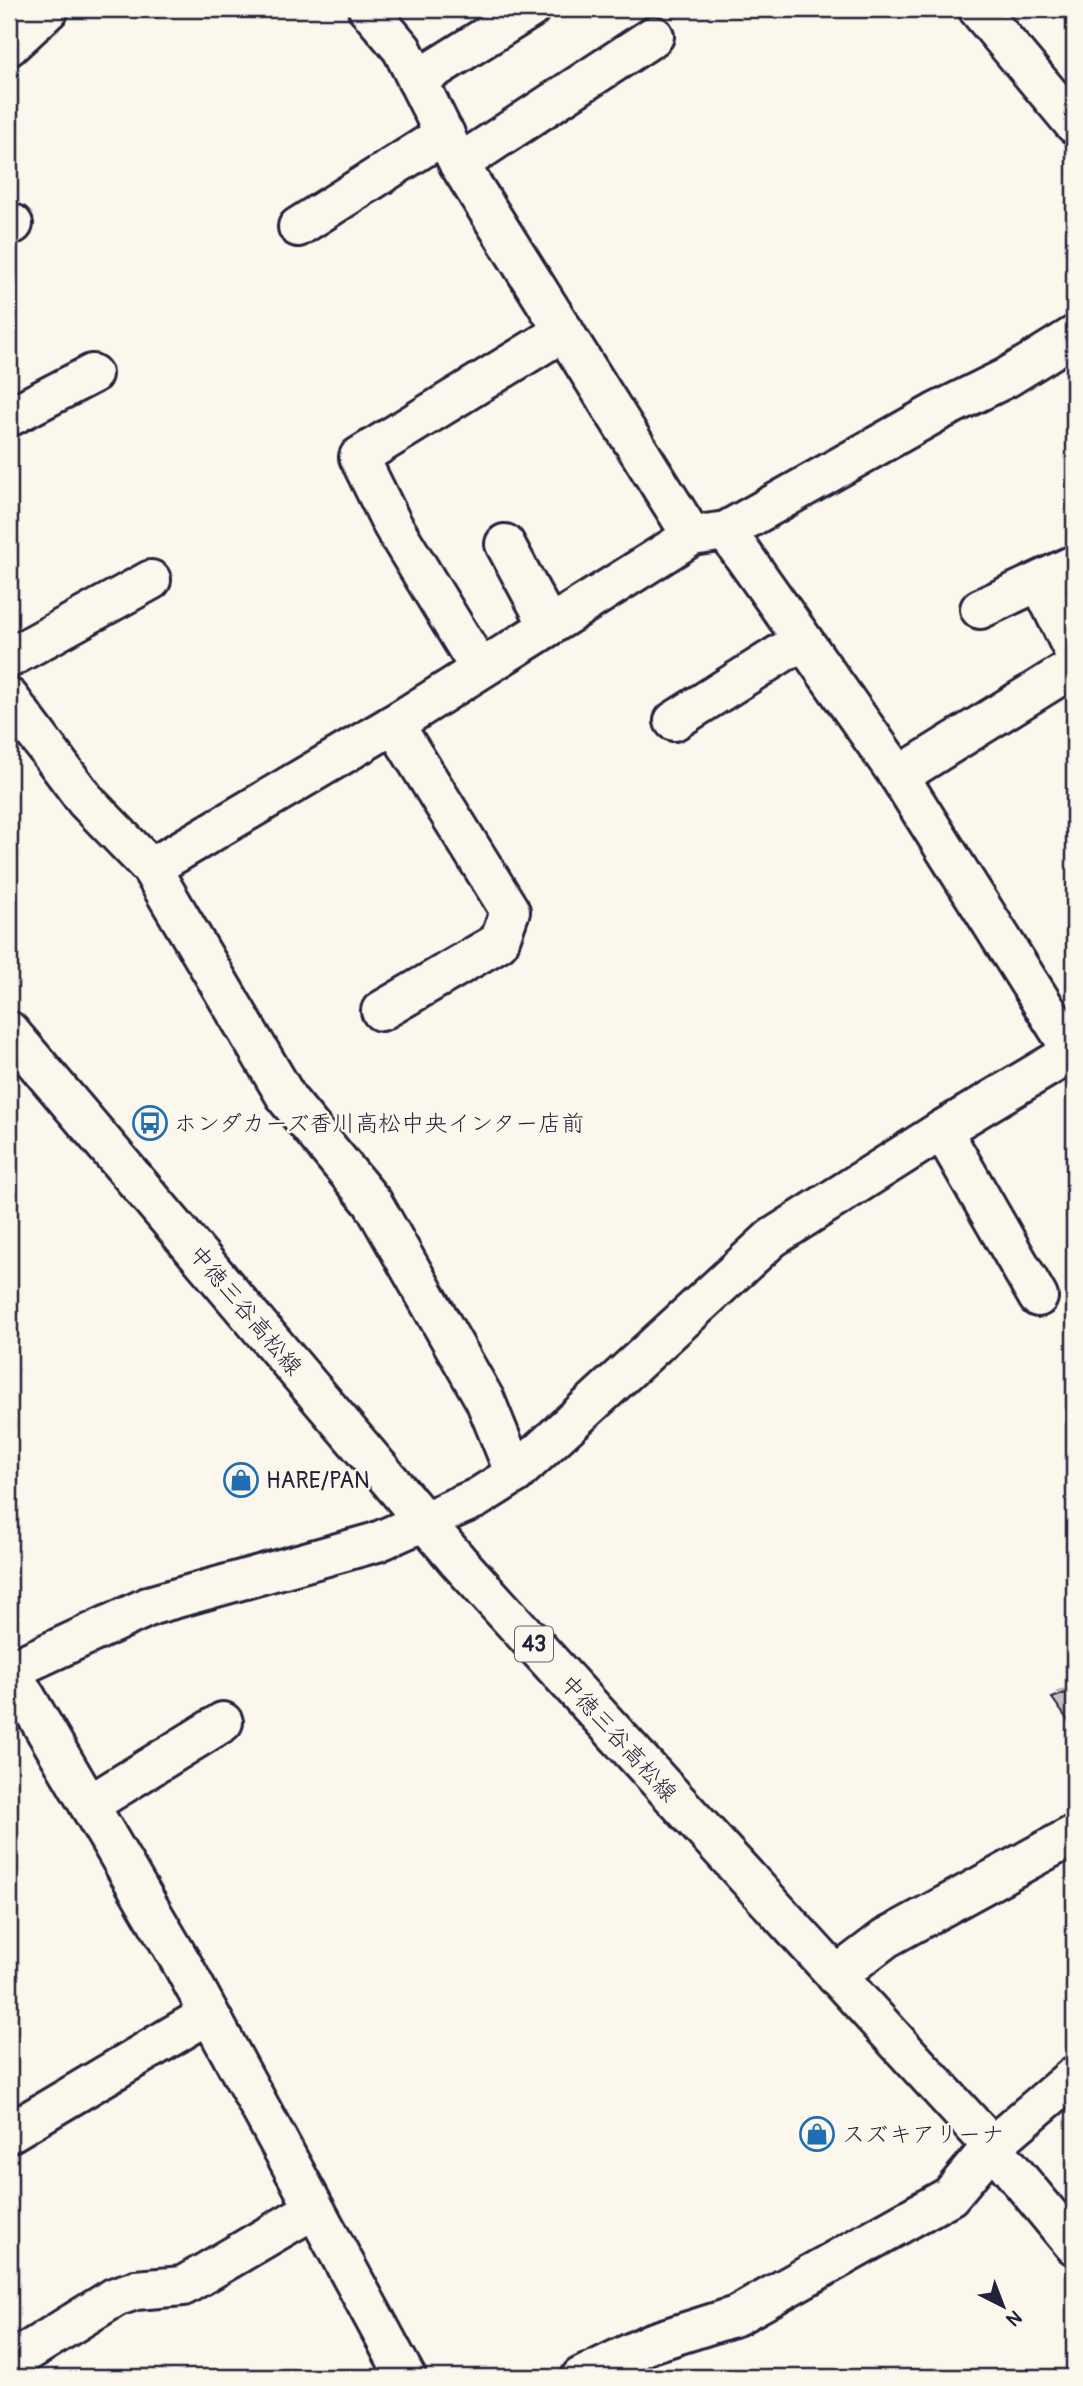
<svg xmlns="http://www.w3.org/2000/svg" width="1083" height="2386" font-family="Pangolin,'Klee One',sans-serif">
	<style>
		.building { fill: #c6c2c0; stroke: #22223b; stroke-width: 2; filter: url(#shadow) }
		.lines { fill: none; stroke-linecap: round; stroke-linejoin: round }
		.minor-casing { stroke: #22223b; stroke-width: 44 }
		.tertiary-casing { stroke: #22223b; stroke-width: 44 }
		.primary-casing { stroke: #22223b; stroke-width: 44 }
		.minor { stroke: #fbf7ec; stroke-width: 38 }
		.tertiary { stroke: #fbf7ec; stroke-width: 38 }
		.primary { stroke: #fbf7ec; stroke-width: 38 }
		.labels { text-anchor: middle; stroke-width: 5; stroke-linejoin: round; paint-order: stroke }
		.shield { fill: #fbf7ec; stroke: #636270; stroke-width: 2 }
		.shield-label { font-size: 21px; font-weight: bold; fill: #22223b }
		.poi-label { font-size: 23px; fill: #22223b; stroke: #fbf7ec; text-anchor: start }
		.street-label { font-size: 23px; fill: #22223b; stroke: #fbf7ec }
	</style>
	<defs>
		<filter id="shadow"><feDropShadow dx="6" dy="-6" stdDeviation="0" flood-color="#0004"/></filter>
	</defs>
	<rect width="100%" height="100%" fill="#fbf7ec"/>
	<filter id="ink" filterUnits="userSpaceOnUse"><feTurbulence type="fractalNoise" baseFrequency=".0143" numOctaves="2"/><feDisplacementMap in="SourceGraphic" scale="14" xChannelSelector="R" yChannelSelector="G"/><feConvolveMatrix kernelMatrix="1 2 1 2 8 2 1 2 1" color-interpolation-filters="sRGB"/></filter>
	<g filter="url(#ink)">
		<polygon class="building" points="1074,1690 1074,1729 1052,1698"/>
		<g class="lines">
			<g class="minor-casing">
				<g id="minor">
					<polyline points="368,9 402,49 459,164 692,536"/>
					<polyline points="417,80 530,9"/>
					<polyline points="459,164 654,36"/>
					<polyline points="9,226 13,224"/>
					<polyline points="298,227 445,134"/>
					<polyline points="9,412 11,416 92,374"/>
					<polyline points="726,531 899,776 1074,1054"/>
					<polyline points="505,544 549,626"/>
					<polyline points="1040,582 1074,652"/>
					<polyline points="980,609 1074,565"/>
					<polyline points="9,658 151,580"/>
					<polyline points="480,669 393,526 359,457 564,331"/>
					<polyline points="9,698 86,801 151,868 288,1100 373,1203 485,1400 515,1474"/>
					<polyline points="674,721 801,641"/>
					<polyline points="899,776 1074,667"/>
					<polyline points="151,868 394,724 692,536 726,531 937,412 1006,378 1074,336"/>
					<polyline points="381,1011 499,942 510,911 394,724"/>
					<polyline points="942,1130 1038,1297"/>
					<polyline points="9,1668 185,1969 406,2377"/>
					<polyline points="9,1671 152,1605 377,1542 477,1498 515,1474 772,1238 942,1130 1074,1051"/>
					<polyline points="89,1805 223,1722"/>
					<polyline points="836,1976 886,1938 1074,1835"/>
					<polyline points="9,2133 209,2014"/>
					<polyline points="9,2363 115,2297 136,2290 183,2286 314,2209"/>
					<polyline points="581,2377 651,2343 736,2316 950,2196 992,2146"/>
				</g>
			</g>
			<g class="tertiary-casing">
				<g id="tertiary">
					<polyline points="978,9 1074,124"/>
					<polyline points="9,46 49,9"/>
					<polyline points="992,2146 1074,2076"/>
				</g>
			</g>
			<g class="primary-casing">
				<polyline id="primary" points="9,1031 458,1561 992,2146 1074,2245"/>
			</g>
			<use href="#minor" class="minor"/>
			<use href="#tertiary" class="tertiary"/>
			<use href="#primary" class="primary"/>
		</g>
	</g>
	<defs>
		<g id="bus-ring" transform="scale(1.75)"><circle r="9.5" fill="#fbf7ec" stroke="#1f6fb2" stroke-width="1.5"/><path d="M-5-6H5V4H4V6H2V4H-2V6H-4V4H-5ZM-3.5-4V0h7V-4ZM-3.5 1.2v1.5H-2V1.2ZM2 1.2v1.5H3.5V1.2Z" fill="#1f6fb2"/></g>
		<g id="shop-ring" transform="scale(1.75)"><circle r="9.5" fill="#fbf7ec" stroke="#1f6fb2" stroke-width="1.5"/><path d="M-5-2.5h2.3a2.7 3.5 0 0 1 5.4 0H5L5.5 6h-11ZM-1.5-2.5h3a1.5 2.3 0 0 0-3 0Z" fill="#1f6fb2"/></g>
	</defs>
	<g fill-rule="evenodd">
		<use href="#bus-ring" x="150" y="1123"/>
		<use href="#shop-ring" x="241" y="1480"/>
		<use href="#shop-ring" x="817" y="2134"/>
	</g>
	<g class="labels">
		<rect class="shield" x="515" y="1626.5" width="38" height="35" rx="5"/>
		<g class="shield-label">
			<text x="534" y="1651">43</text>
		</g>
		<g class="poi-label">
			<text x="174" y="1131">ホンダカーズ香川高松中央インター店前</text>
			<text x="266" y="1488">HARE/PAN</text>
			<text x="842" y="2142">スズキアリーナ</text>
		</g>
		<g class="street-label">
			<text transform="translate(246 1310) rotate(50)" y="8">中徳三谷高松線</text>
			<text transform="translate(619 1738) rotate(48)" y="8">中徳三谷高松線</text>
		</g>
	</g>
	<rect width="1083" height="2386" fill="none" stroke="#fbf7ec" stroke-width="35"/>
	<rect x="18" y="18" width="1048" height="2351" fill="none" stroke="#22223b" stroke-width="2.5" filter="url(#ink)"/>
	<g transform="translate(1003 2306) rotate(138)" stroke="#fbf7ec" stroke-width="5" paint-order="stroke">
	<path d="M0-5L12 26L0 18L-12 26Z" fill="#22223b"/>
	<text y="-10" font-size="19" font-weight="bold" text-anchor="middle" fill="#22223b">N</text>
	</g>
</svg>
